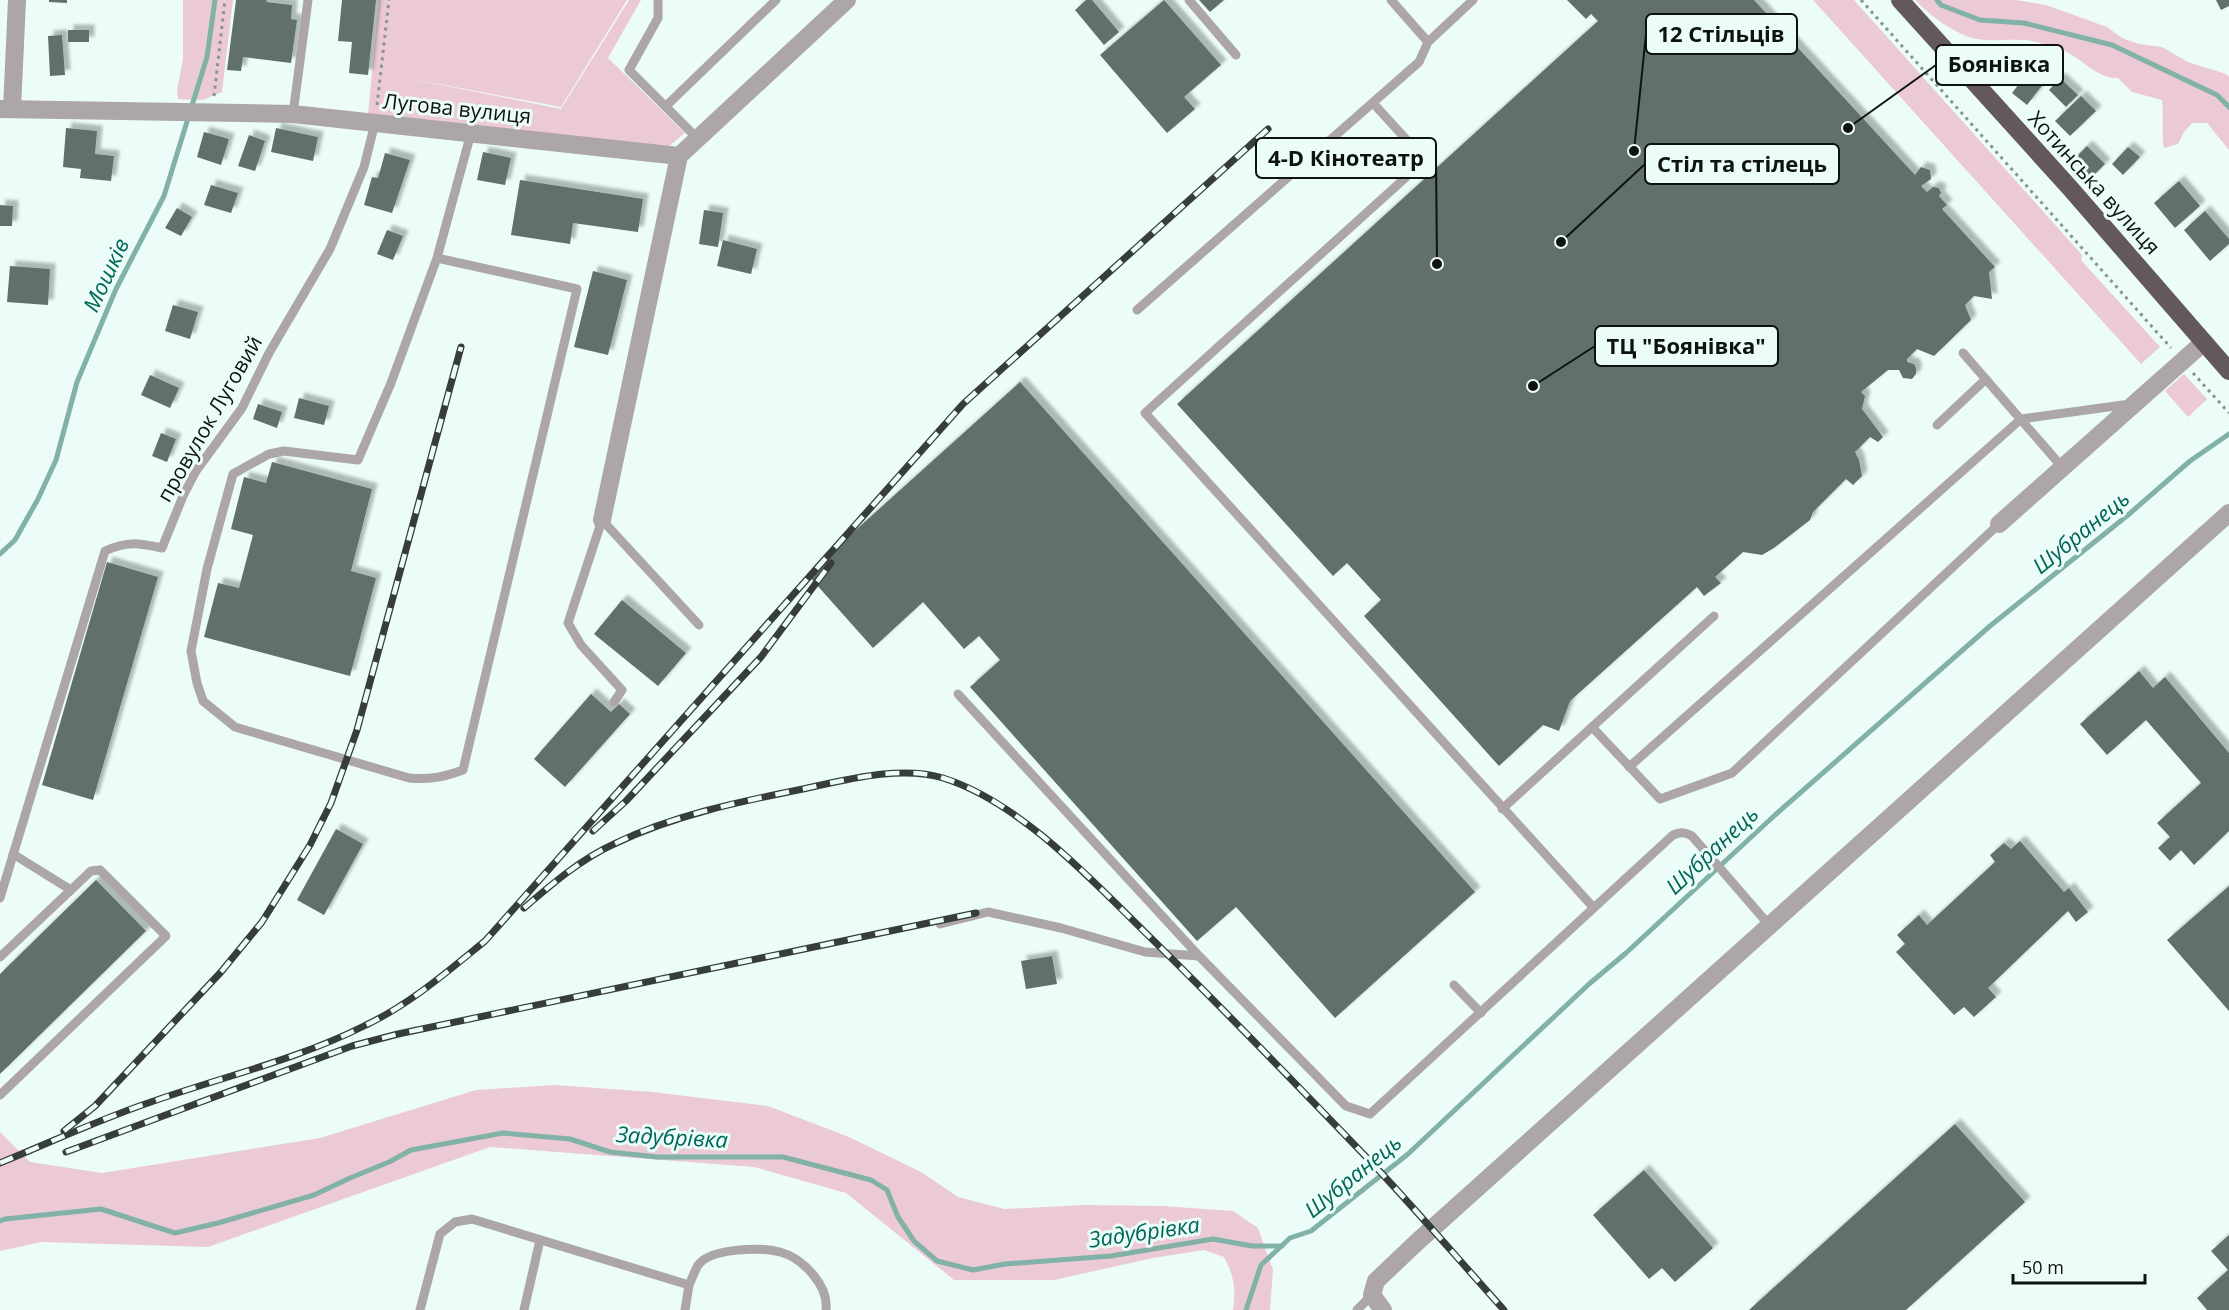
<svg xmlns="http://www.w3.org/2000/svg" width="2229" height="1310" font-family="'Open Sans',sans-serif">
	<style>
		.green { fill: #ebc9d5 }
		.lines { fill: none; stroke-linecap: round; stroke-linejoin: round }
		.stream { stroke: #81b1a7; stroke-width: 5 }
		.building { fill: #626f6c; filter: url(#shadow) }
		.path { stroke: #899491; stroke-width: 3; stroke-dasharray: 3 4.5; stroke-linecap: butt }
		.service { stroke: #aca6a8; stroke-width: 9 }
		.minor { stroke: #aca6a8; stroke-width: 18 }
		.trunk { stroke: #63585c; stroke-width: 18 }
		.rail-casing { stroke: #363d3b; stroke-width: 7 }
		.rail { stroke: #ecfcf8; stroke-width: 4.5; stroke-dasharray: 14; stroke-linecap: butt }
		.labels { text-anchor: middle; stroke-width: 6; stroke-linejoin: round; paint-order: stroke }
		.street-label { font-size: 21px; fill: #0e1312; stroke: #ecfcf8 }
		.water-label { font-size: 22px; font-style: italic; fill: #016759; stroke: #ecfcf8 }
		.leader { fill: none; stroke: #0e1312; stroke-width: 2 }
		.callout-dot { fill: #0e1312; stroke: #ecfcf8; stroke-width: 2 }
		.callout { fill: #ecfcf8; stroke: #0e1312; stroke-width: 2 }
		.callout-label { font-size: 22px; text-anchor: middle; font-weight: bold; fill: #0e1312 }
	</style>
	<defs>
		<filter id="shadow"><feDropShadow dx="5.5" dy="-5.5" stdDeviation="1.5" flood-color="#0004"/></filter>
	</defs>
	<rect width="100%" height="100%" fill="#ecfcf8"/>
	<g class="green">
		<polygon points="183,0 233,0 222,92 203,100 178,99 177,90 183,59"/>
		<polygon points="379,0 627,0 561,107 402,77 561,109 629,0 641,0 608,58 685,133 668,147 368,114"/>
		<polygon points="1813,0 1854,0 2082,255 2081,260 2160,347 2141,364"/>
		<path d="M1915,0H2016L2046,5L2107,27L2122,38L2139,44L2162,47L2188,62L2226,74L2229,77V150L2207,123H2192L2184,132L2178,144L2164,148C2161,132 2164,117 2162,100L2132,92L2118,78C2096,79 2083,58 2062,50C2050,46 2035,40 2022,40C2008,39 1986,42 1972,38C1950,31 1931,16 1915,0Z"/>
		<polygon points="2184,374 2207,399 2188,417 2165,391"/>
		<path d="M555,1085L652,1092L768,1106L849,1137L921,1172L958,1197L1004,1209L1085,1205L1162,1206L1233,1211L1258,1228L1273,1270L1270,1310H1233C1236,1288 1234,1276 1224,1257L1204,1250L1153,1258L1054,1280H954L846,1193L754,1167L490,1147L208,1247L41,1242L0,1251V1132L30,1162L102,1173L320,1138L476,1090Z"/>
	</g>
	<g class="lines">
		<g class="stream">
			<polyline points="1937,0 1941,5 1980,20 2024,23 2112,45 2217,95 2229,107"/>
			<polyline points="0,554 15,540 38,499 56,460 77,382 116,289 164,196 207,57 215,0"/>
			<polyline points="0,1221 5,1219 101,1209 175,1233 218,1223 314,1195 350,1178 389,1162 411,1150 503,1133 570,1139 610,1152 657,1157 783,1157 871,1180 887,1190 898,1217 914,1241 937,1261 973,1270 1005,1264 1111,1256 1213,1239 1252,1246 1282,1246"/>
			<polyline points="1246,1310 1261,1265 1290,1238 1311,1231 1408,1154 1589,984 1626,953 1775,815 1990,626 2128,515 2190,461 2229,434"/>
		</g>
	</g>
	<g class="building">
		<polygon points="49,0 67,0 67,3 49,2"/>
		<polygon points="236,0 267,0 266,2 292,5 291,19 297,20 291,63 243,57 241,71 227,70"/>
		<polygon points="342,0 376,0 368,75 349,73 352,42 338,41"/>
		<polygon points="1086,0 1092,0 1119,32 1104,45 1075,10"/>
		<polygon points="1164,0 1221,65 1184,97 1195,109 1167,133 1100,55"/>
		<polygon points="1199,0 1224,0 1210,12"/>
		<polygon points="1567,0 1754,0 1915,175 1921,167 1930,170 1931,179 1921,186 1927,192 1933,187 1939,188 1941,193 1939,196 1947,205 1942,209 1995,267 1989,272 1992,299 1974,296 1965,305 1971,320 1934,356 1917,349 1907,359 1907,362 1914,364 1916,368 1916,374 1912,379 1903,378 1899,370 1888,370 1861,392 1865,396 1862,409 1883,437 1878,442 1870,437 1855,452 1859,460 1862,476 1853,485 1846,479 1813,512 1810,520 1774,548 1762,555 1743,552 1715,577 1721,583 1704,596 1697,587 1570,701 1559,731 1543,725 1499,766 1364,616 1381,600 1347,563 1333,576 1177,404 1598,21 1591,14 1586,19"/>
		<polygon points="2216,0 2229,0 2229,6 2221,10"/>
		<rect x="68" y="30" width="21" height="12"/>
		<polygon points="62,35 65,75 50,76 48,36"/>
		<polygon points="2036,62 2051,74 2027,105 2012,93"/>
		<polygon points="2060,78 2078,95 2066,107 2049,90"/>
		<polygon points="2081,96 2096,111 2070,136 2055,121"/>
		<polygon points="66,128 97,131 95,154 114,156 111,181 80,178 81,169 63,167"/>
		<polygon points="276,128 318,137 313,161 271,152"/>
		<polygon points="204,132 229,139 221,165 197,157"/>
		<polygon points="249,135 265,141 255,171 238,166"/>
		<polygon points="2087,146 2105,164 2091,178 2073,160"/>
		<polygon points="2128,147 2140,157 2123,175 2112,164"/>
		<polygon points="483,152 511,158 505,185 477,180"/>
		<polygon points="385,153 410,160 392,213 364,205 372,177 378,178"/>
		<polygon points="520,180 643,199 638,232 573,223 570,244 511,235"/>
		<polygon points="2179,181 2200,206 2175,228 2154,203"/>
		<polygon points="211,185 238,193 231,213 204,205"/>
		<polygon points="0,205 13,206 12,226 0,226"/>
		<polygon points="177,208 192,217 181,236 165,228"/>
		<polygon points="704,210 723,213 718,247 699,244"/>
		<polygon points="2205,211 2229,239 2229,244 2210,261 2184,230"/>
		<polygon points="387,230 403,236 393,260 377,254"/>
		<polygon points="723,240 757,249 751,274 717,266"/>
		<polygon points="10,266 50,269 48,305 7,302"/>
		<polygon points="593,271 627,280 608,355 574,347"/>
		<polygon points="173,305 198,312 190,339 165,331"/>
		<polygon points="150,375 179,388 170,408 141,395"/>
		<polygon points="1020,382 1475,892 1335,1018 1236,907 1197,941 970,687 1000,660 979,636 964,649 923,602 873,648 807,574"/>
		<polygon points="299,398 329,406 324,425 294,418"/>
		<polygon points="258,404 282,412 277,428 253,419"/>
		<polygon points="161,433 176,439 167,462 152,456"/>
		<polygon points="272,462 372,489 351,571 376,578 350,676 204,637 218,583 239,588 253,535 231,529 244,477 266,483"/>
		<polygon points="107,562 158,577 93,800 42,785"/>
		<polygon points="622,600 686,653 658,686 594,634"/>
		<polygon points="2139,671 2153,688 2165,677 2229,753 2229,831 2194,865 2181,850 2170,861 2158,848 2170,837 2157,823 2201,783 2146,720 2107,755 2080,724"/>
		<polygon points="591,694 611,712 619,704 630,714 565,787 534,759"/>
		<polygon points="336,829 363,844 324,915 297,900"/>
		<polygon points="2020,841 2064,892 2069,888 2088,912 2076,922 2068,911 1988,988 1996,997 1974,1017 1964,1007 1954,1015 1896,952 1905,944 1897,935 1919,915 1927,925 1995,862 1990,855 2004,843 2011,849"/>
		<polygon points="96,880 146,931 0,1074 0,974"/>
		<polygon points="2229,886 2229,1011 2167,940"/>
		<polygon points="1052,956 1057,984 1026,989 1021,961"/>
		<polygon points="1955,1124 2025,1202 1906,1310 1749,1310"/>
		<polygon points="1644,1170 1713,1248 1675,1282 1662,1268 1649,1279 1593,1215"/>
		<polygon points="2229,1235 2229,1310 2207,1310 2197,1298 2228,1270 2211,1251"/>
	</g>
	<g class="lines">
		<g class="path">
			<polyline points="1861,0 2171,348"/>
			<polyline points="214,96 225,0"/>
			<polyline points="377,105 389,0"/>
			<polyline points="2193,373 2229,413"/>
		</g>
		<g class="service">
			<polyline points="658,0 658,18 629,70 697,138"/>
			<polyline points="1189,0 1236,55"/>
			<polyline points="1391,0 1428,42 1473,0"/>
			<polyline points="1373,103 1425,160 1145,413 1593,907"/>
			<polyline points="666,106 776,0"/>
			<polyline points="293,114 308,0"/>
			<path d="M437,258L577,289L463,770C444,777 429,780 409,778L235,727L203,701L197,683L191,651L207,569L233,474L269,454L284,451L358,460L391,383L437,258L471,133"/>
			<polyline points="1137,310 1419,62 1428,42"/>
			<polyline points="1963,353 2062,467"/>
			<polyline points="1937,425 1986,379"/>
			<path d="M958,694L1199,956L1346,1106L1370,1114L1673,835C1681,832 1685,832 1692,836L1770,926"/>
			<polyline points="614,702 622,690 581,645 568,623 602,520 699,625"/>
			<polyline points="1592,727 1660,799 1732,773 1999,524"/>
			<polyline points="1629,767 2021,419 2130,404"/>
			<polyline points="1502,809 1714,616"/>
			<polyline points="13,854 71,890"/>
			<path d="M0,898L105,551C127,541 138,543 162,548L183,496L196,471L242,408L269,353L330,249L364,167L375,123"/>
			<polyline points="940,924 988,912 1061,928 1145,952 1199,956"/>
			<polyline points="0,957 91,871 100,870 166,936 0,1095"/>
			<polyline points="1454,985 1481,1013"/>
			<path d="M689,1285C692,1279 695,1269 699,1264C712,1248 761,1247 780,1252C803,1258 829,1286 826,1310"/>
			<polyline points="420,1310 440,1234 455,1222 472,1219 689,1285 685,1310"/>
			<polyline points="524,1310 540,1240"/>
			<polyline points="1357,1310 1372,1295"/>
		</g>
		<g class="minor">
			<polyline points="0,109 293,114 679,156 847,0"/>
			<polyline points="12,109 17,0"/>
			<polyline points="602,520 679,156"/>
			<polyline points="1999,524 2204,342"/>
			<polyline points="1383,1310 1372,1295 1376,1281 1416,1243 2229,513"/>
		</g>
		<polyline class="trunk" points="1900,0 2070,188 2229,371"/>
		<g class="rail-casing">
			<g id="rail">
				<polyline points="593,831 626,801 761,657 831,563"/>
				<path d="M524,908C552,884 581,859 614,844C674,815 738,802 803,789C845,780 901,765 943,778C1023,803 1097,886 1156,943C1229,1015 1301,1089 1372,1163C1417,1211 1460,1261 1504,1310"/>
				<polyline points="64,1131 95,1106 221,972 262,922 310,845 331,803 357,730 461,347"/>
				<polyline points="66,1152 352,1046 398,1034 976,913"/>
				<path d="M0,1163C49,1143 98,1120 148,1103C221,1077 297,1060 366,1025C410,1004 447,972 485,941L963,404L1268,129"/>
			</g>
		</g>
		<use href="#rail" class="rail"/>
	</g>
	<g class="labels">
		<g class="street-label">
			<text transform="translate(457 109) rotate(6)" y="7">Лугова вулиця</text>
			<text transform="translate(2094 183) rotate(48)" y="7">Хотинська вулиця</text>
			<text transform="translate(210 419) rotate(-60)" y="7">провулок Луговий</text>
		</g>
		<g class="water-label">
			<text transform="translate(106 275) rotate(-65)" y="8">Мошків</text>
			<text transform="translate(2081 532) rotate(-39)" y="8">Шубранець</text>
			<text transform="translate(1712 850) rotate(-43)" y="8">Шубранець</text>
			<text transform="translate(672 1137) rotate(3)" y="8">Задубрівка</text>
			<text transform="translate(1353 1176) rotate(-39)" y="8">Шубранець</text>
			<text transform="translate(1144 1232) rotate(-8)" y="8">Задубрівка</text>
		</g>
	</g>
	<path class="leader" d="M1634 151L1646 34M1848 128L1936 65M1437 264L1436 158M1561 242L1645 164M1533 386L1595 346"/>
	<g class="callout-dot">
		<circle cx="1634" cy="151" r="6"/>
		<circle cx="1848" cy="128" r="6"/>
		<circle cx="1437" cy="264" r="6"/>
		<circle cx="1561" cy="242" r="6"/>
		<circle cx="1533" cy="386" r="6"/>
	</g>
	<g class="callout">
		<rect x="1646" y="14" width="151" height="40" rx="6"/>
		<rect x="1936" y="45" width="127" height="40" rx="6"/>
		<rect x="1256" y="138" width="180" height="40" rx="6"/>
		<rect x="1645" y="144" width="194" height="40" rx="6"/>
		<rect x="1595" y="326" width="183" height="40" rx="6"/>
	</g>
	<g class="callout-label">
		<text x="1721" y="42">12 Стільців</text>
		<text x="1999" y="72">Боянівка</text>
		<text x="1346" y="166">4-D Кінотеатр</text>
		<text x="1742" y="172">Стіл та стілець</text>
		<text x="1686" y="354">ТЦ "Боянівка"</text>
	</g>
	<path d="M2013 1274v9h132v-9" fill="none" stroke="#0e1312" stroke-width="3"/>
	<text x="2022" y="1274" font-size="18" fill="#0e1312" stroke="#ecfcf8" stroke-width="4.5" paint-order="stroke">50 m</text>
</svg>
